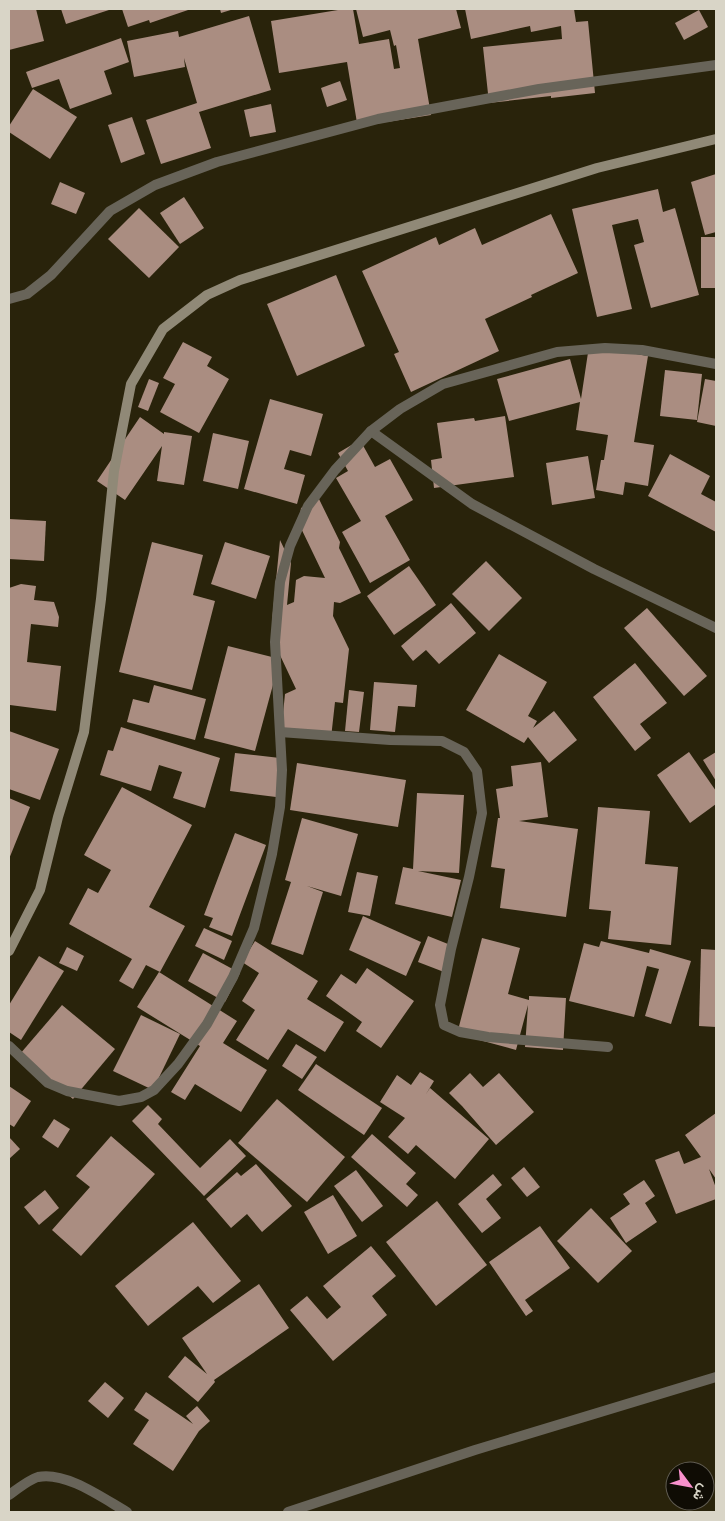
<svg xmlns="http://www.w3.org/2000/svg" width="725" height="1521" font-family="'PT Sans',Vazirmatn,sans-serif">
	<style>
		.building { fill: #aa8d81 }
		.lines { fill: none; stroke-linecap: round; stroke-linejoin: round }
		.street { stroke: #686459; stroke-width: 10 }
		.secondary { stroke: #908977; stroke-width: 10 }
	</style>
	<rect width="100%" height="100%" fill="#29230b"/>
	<g class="building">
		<polygon points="9,9 36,9 44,41 9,50"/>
		<polygon points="61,9 112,9 66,24"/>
		<polygon points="122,9 191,9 150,23 149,20 128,27"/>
		<polygon points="220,9 234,9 221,13"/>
		<polygon points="344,9 353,9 359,44 389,39 394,69 400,68 396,45 394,46 390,30 363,37 356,9 456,9 461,28 418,39 431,115 387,122 357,123 347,62 279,73 271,21"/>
		<polygon points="465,9 574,9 576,22 588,21 595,93 551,98 551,96 489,103 483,47 562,39 561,26 531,32 530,26 471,39"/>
		<polygon points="699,10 708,27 684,40 675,23"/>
		<polygon points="249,16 271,90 199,112 211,148 161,164 146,120 197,103 184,58 185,67 134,77 127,41 178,31 179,37"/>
		<polygon points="121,38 129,62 104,71 112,94 70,109 59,79 32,88 26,72"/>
		<polygon points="340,81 347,100 327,107 321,88"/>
		<polygon points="33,89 77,117 50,159 9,132 9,126"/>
		<polygon points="271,104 276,132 250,137 244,110"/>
		<polygon points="132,117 145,154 121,163 108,125"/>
		<polygon points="716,174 716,232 705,235 691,182"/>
		<polygon points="60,182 85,193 76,214 51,204"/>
		<polygon points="658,189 663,212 675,208 699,295 651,308 634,245 644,242 638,219 612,225 632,309 597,317 572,209"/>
		<polygon points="184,197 204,228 180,244 160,213"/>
		<polygon points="139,208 179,247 149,278 108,239"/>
		<polygon points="551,214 578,273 531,295 532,297 485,319 499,351 411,392 394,354 399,352 362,271 436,237 439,245 475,228 482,245"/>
		<rect x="701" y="237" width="15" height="51"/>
		<polygon points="336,275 365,346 297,376 267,304"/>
		<polygon points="183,342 212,357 207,366 229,379 199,433 160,412 175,384 163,378"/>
		<polygon points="589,346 648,356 634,442 654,445 648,486 625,482 623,495 596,490 601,460 604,460 608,435 576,430 580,402 509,421 497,379 570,359 581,399"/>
		<polygon points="665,370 702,374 697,420 660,416"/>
		<polygon points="149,379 159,383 148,411 138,407"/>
		<polygon points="705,379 716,381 716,426 697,422"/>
		<polygon points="270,399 323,414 311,456 290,450 284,469 305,475 297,504 244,489"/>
		<polygon points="505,416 514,477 434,488 431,460 442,458 437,423 474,418 475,421"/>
		<polygon points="140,417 164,434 164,432 192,436 184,485 157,481 162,446 125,500 97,481"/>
		<polygon points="213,433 249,441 238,489 203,481"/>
		<polygon points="360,440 375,467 390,459 413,500 385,516 410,560 370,583 342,532 361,521 336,478 348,471 338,453"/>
		<polygon points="670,454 710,476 701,494 716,502 716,532 648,496"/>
		<polygon points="588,456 595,498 552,505 546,463"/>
		<polygon points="319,499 340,542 339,548 361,593 340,603 334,602 333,616 349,649 343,703 335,702 331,738 281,733 285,694 296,689 278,651 279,636 272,621 280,540 291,563 287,605 294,602 296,580 304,576 325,578 299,524 301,508"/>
		<polygon points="9,519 46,521 44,561 9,559"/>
		<polygon points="152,542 203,555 193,595 215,601 192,690 119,672"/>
		<polygon points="225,542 270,556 256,599 211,584"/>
		<polygon points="486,561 522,598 489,631 452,594"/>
		<polygon points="409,566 436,605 394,635 367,596"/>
		<polygon points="21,584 36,586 34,600 54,602 59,617 58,627 31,624 27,662 61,666 56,711 10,705 9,702 9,588"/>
		<polygon points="451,603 476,633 439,664 426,650 413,661 401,646"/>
		<polygon points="647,608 707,676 684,696 624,628"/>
		<polygon points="228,646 280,659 255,751 204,738"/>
		<polygon points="499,654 547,682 528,716 537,721 533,728 554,711 577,740 549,763 528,737 524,743 466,710"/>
		<polygon points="635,663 667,703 640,724 651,738 635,751 593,697"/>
		<polygon points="374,682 417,685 415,707 398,706 395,732 370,730"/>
		<polygon points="154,685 206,699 195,740 127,722 133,699 149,703"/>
		<polygon points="349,690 364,692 359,732 345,731"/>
		<polygon points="121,727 220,758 205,808 173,798 182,772 159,765 151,791 100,775 108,750 113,751"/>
		<polygon points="9,731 59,749 40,800 9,789"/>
		<polygon points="689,752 716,791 716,804 690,823 657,775"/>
		<polygon points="716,752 716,781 703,760"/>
		<polygon points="235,753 280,758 276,797 230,791"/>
		<polygon points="541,762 548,817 519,821 578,829 566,917 500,908 505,869 491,867 498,818 500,818 496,789 513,786 511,766"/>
		<polygon points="297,763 406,780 398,827 290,810"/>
		<polygon points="122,787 192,825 149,907 185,926 160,972 146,965 133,989 119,981 132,959 69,924 88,888 98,893 111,870 84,855"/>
		<polygon points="417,793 464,795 459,873 418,871 461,880 452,917 395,904 403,867 413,869"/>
		<polygon points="9,798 30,807 9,859"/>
		<polygon points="598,807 650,811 645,864 678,867 671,945 608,939 611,911 589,909"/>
		<polygon points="302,818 358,834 341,896 307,886 323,892 303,955 271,944 291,882 285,880"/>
		<polygon points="235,833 266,845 232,936 209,927 213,918 204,915"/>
		<polygon points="357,872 378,876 370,916 348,912"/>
		<polygon points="363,916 421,942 406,976 349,950"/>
		<polygon points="204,928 232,941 224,960 195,946"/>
		<polygon points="428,936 453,946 444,972 418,962"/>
		<polygon points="482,938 520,948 508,994 529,1000 529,996 566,998 563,1050 525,1047 528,1005 516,1050 457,1034"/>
		<polygon points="255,941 318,981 307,999 344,1022 325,1052 288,1029 268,1060 236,1040 255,1010 242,1001 259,973 242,962"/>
		<polygon points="601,941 649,953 650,949 691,961 671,1024 645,1016 659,969 647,966 634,1017 569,1001 584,943 599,947"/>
		<polygon points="67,947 84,956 77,971 59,963"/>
		<polygon points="701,949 716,950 716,1027 699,1026"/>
		<polygon points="203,953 240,973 225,1002 188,981"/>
		<polygon points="39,956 64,971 21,1040 9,1032 9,1005"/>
		<polygon points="367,968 414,1001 381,1048 356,1031 362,1022 326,996 341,974 356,984"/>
		<polygon points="159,972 237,1021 223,1043 267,1070 241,1112 195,1084 185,1100 171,1092 200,1046 137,1007"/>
		<polygon points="62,1005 115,1049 73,1099 20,1054"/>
		<polygon points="141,1015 180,1034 153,1090 113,1071"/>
		<polygon points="296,1044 317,1057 302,1079 282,1066"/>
		<polygon points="316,1064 382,1108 364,1135 298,1090"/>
		<polygon points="420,1072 434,1081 426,1094 430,1088 489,1139 455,1179 416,1145 408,1154 388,1137 405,1118 380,1102 397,1075 411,1085"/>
		<polygon points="470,1073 483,1087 499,1073 534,1112 496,1145 462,1106 449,1093"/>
		<polygon points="9,1086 31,1101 14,1127 9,1124"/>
		<polygon points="277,1099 345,1157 307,1202 238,1143"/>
		<polygon points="148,1105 162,1119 158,1124 200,1168 230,1139 246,1156 204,1196 132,1121"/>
		<polygon points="716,1113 716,1179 709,1169 716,1188 716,1199 676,1214 655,1160 679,1151 684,1164 701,1157 685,1135"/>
		<polygon points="54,1119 70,1129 58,1148 42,1137"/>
		<polygon points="372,1134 416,1173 406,1184 418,1195 407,1207 351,1157"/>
		<polygon points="111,1136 155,1174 81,1256 52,1230 90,1187 76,1176"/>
		<polygon points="9,1137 20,1149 9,1159"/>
		<polygon points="256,1164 292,1206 262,1232 247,1214 231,1228 206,1199 237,1172 241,1176"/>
		<polygon points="524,1167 540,1187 527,1197 511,1178"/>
		<polygon points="356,1170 383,1206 362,1222 334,1186"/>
		<polygon points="493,1174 502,1185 486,1199 501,1218 482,1233 458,1204"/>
		<polygon points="644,1180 655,1196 645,1203 657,1222 626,1243 610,1218 630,1204 623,1194"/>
		<polygon points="45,1190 59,1208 39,1225 24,1207"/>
		<polygon points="333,1195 357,1236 328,1254 304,1212"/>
		<polygon points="437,1201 487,1265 436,1306 386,1242"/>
		<polygon points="591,1208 632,1251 598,1283 557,1241"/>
		<polygon points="193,1222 241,1281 213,1303 198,1286 148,1326 115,1286"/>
		<polygon points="540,1226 570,1268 525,1300 533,1311 526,1316 489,1262"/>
		<polygon points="371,1246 396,1276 372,1296 387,1315 333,1361 290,1310 307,1296 327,1319 341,1307 323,1286"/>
		<polygon points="259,1284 289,1328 214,1380 215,1382 198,1402 168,1377 185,1356 207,1374 182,1338"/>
		<polygon points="105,1382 124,1398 108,1418 88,1401"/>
		<polygon points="146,1392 193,1424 186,1416 197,1406 210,1421 199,1431 173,1471 133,1444 149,1420 134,1410"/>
	</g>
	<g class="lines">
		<g class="street">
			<polyline points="9,299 27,294 51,275 110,211 155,185 217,162 378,119 539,89 716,65"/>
			<polyline points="371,431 472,504 594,569 716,628"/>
			<polyline points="280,732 390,740 442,741 464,752 477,771 482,813 469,877 451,949 440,1005 444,1025 460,1032 488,1037 608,1047"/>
			<polyline points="9,1046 48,1083 67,1091 119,1101 141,1097 154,1090 178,1064 207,1024 233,977 254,928 272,854 280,807 282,770 275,642 280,582 290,546 308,506 335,470 371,431 400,409 443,384 557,352 605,348 642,350 716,364"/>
			<path d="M9,1495C16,1490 30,1479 38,1477C66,1471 104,1499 127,1512"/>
			<polyline points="288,1512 475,1450 716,1377"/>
		</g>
		<polyline class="secondary" points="9,951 40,890 58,817 84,732 101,599 114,471 131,384 163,329 207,295 240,280 597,168 716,139"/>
	</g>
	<rect width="725" height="1521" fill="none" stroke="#d9d5c7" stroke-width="20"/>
	<g transform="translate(690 1486) rotate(122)"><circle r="24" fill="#0f0c04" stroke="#605c52"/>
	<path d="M0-4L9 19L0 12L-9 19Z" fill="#f890cc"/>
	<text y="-8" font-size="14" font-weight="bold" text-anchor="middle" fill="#d9d5c7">ش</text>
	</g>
</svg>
